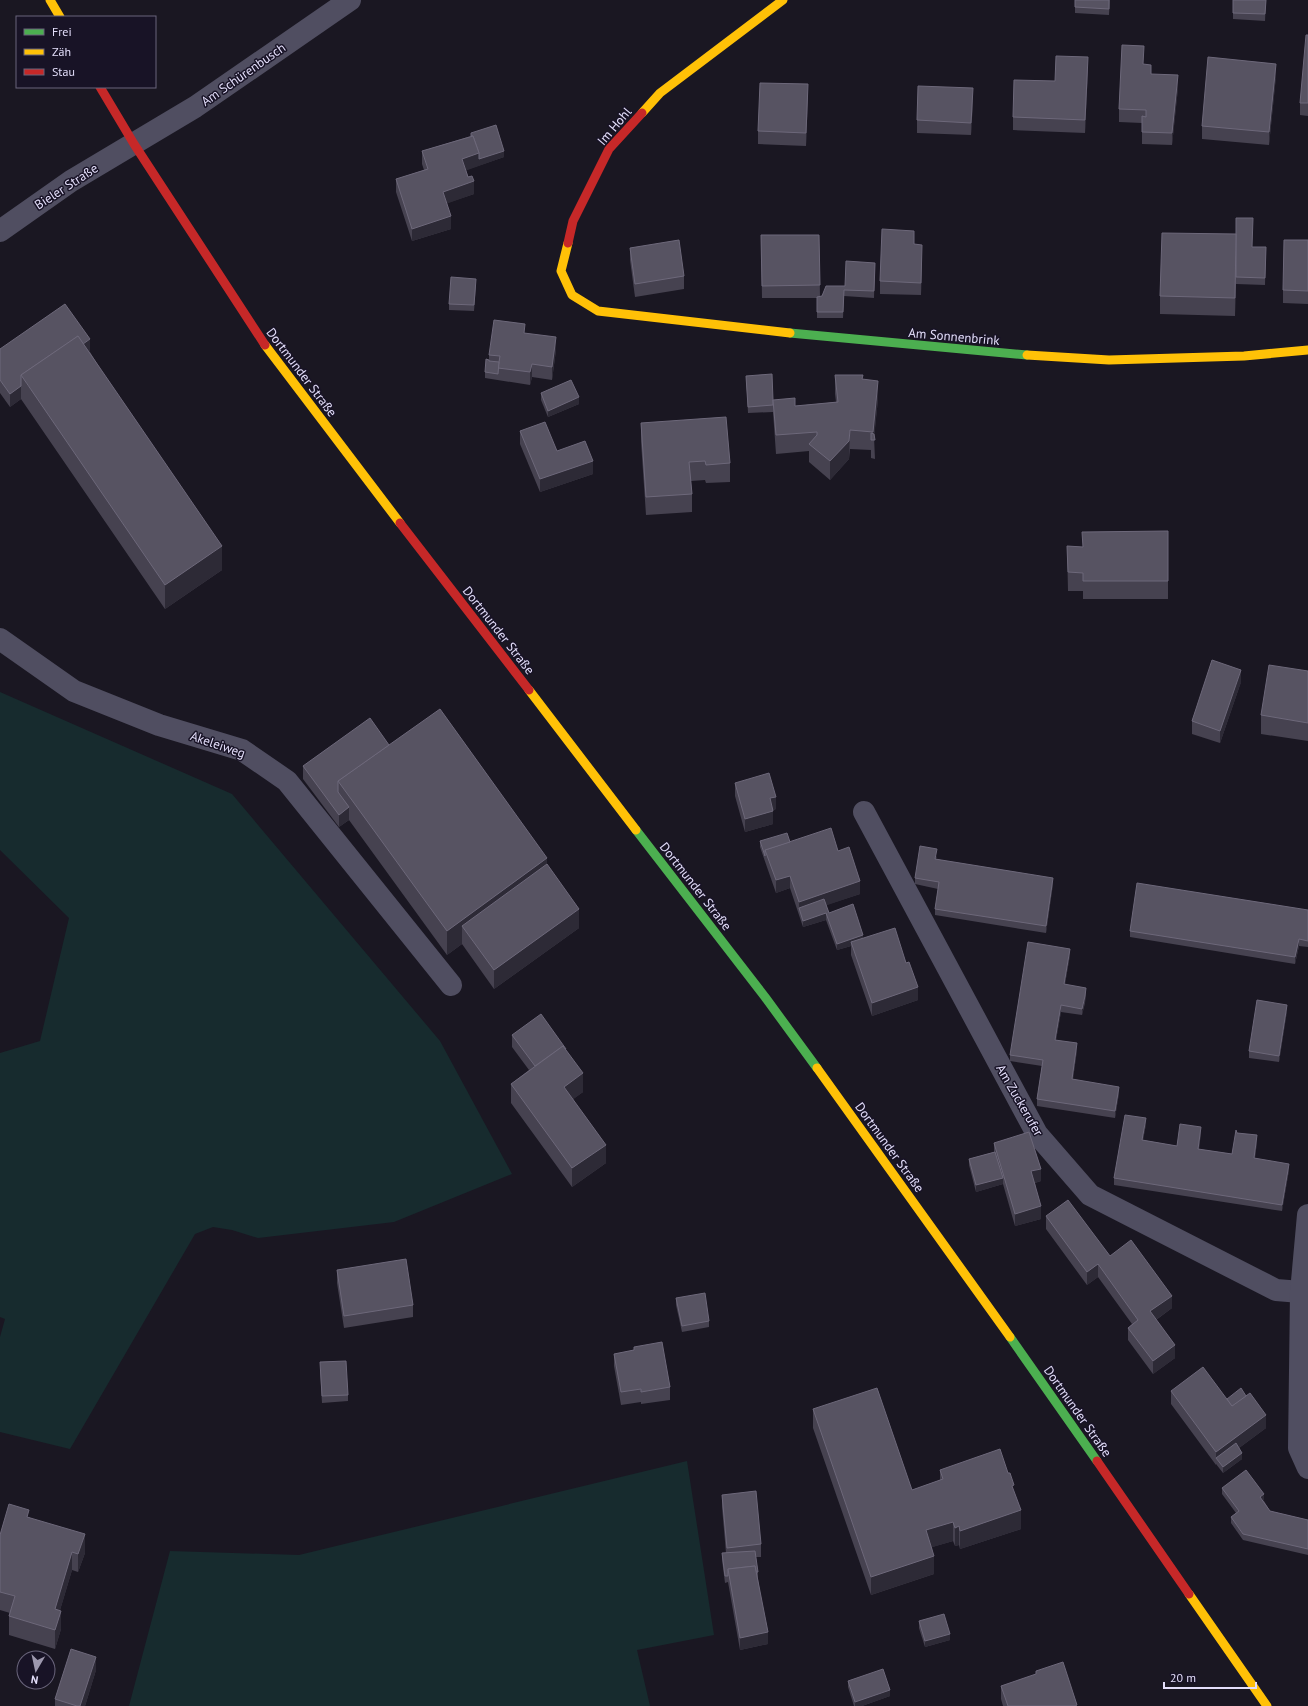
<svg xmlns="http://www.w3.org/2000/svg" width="1308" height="1706" font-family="'PT Sans',sans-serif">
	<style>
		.green { fill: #172b2e }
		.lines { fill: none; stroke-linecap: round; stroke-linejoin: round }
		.street { stroke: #504e61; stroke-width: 22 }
		.fast { stroke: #4caf50; stroke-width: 9 }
		.slow { stroke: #ffc107; stroke-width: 9 }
		.jam { stroke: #c62828; stroke-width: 9 }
		.wall { fill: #464250 }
		.shaded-wall { fill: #2d2a36 }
		.building { fill: #575362; stroke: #6d687a }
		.labels { text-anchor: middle; stroke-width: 3; stroke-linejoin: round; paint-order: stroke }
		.street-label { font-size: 13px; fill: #e3defa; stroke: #181326 }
	</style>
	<rect width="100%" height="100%" fill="#1a1722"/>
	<g class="green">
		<polygon points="0,692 232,794 440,1041 512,1174 394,1222 258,1238 232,1230 213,1227 195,1234 70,1449 0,1432 0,1337 5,1319 0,1317 0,1053 40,1041 69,918 0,850"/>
		<polygon points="687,1461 714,1635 637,1650 650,1706 129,1706 170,1551 299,1555"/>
	</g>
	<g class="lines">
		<g class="street">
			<polyline points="0,231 71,181 195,107 350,0"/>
			<polyline points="0,639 74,691 159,725 242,750 287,781 451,985"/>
			<polyline points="864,812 1037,1134 1090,1195 1276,1290 1301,1292"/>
			<polyline points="1308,1215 1301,1292 1299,1448 1308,1468"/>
		</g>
		<g class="fast">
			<polyline points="790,333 1027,355"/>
			<polyline points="636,830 765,997 817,1068"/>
			<polyline points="1010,1337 1097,1461"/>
		</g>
		<g class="slow">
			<polyline points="50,0 60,17"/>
			<polyline points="642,113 660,93 783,0"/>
			<polyline points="568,243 561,271 572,295 598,311 790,333"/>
			<polyline points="265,345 400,523"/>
			<polyline points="1027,355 1109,360 1244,356 1308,350"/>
			<polyline points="529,690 636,830"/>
			<polyline points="817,1068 1010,1337"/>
			<polyline points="1189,1594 1267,1706"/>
		</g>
		<g class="jam">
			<polyline points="100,87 134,144 265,345"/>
			<polyline points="568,243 573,221 609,149 642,113"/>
			<polyline points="400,523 529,690"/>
			<polyline points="1097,1461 1189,1594"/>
		</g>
	</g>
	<g class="wall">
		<polygon points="1075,0 1110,0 1109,15 1075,13"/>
		<polygon points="1233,0 1266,0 1265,21 1233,19"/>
		<polygon points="1308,35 1308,116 1300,115 1300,103"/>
		<polygon points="1144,64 1151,74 1178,88 1172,145 1142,144 1142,123 1119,122 1119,109"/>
		<polygon points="1088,69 1085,133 1013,130 1013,117 1055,81"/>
		<polygon points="1276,76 1269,145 1202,139 1202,126"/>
		<polygon points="808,97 806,146 758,144 758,131"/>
		<polygon points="973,101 971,135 917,133 917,120"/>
		<polygon points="471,133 504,157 466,170 474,194 447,203 451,229 412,241 396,192 396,179 424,170 422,164 422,151 471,136"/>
		<polygon points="761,235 819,235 820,297 822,296 845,286 875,263 874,298 844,296 843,318 817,318 817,298 762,298"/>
		<polygon points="1308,240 1308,304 1283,303 1283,290"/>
		<polygon points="914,244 922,258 921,295 880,294 880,281"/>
		<polygon points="1252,247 1266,247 1265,285 1236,284 1236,279 1235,316 1160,314 1160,296"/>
		<polygon points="630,248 684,276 684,289 635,297 630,260"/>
		<polygon points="476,285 474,311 449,310 449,304"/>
		<polygon points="525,333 556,350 552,380 532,377 530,385 485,378 485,372 489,360 489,355"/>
		<polygon points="0,349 90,352 222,570 165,609 21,399 10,407 0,393"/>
		<polygon points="835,375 863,379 878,399 874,437 875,459 871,458 871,450 850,449 849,459 830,480 809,462 809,451 776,454 773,412 748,413 746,376 773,400 795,406 836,402 835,394"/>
		<polygon points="541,393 579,404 548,417 541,400"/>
		<polygon points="641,423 730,463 730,482 706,483 705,480 691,481 692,494 692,512 646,515 641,442"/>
		<polygon points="520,431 557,451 593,474 540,492 520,444"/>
		<polygon points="1168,531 1168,599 1083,599 1083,591 1068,591 1067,546 1082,547"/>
		<polygon points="1308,671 1308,741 1261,734 1261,715"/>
		<polygon points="1241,682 1220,743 1192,734 1192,721"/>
		<polygon points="389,745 547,864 579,928 494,989 462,944 447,955 349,820 339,827 303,779 303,766"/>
		<polygon points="735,783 776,809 773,810 773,824 745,832 735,796"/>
		<polygon points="760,841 790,842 838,851 860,894 826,905 829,913 863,938 918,1000 872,1016 851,955 851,946 837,950 826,920 803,927 790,888 776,893 760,847"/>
		<polygon points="937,856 936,859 1053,884 1046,933 935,915 935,909 938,889 915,884 915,878"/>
		<polygon points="1308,910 1308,947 1299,946 1295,964 1130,937 1130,931"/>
		<polygon points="1070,955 1065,984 1086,994 1085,1003 1082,1015 1061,1012 1056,1040 1077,1050 1073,1079 1119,1093 1115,1118 1037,1106 1037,1099 1042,1066 1010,1061 1010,1055"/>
		<polygon points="1287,1011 1279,1062 1249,1058 1249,1051"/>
		<polygon points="512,1035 566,1051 583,1092 573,1099 606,1163 572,1187 511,1103 511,1084 529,1070 512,1047"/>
		<polygon points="1146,1124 1143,1140 1177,1146 1201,1133 1199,1149 1232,1154 1237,1133 1257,1142 1255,1158 1289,1170 1282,1211 1114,1185 1114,1178"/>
		<polygon points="994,1143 1041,1181 1035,1183 1041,1219 1015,1226 1003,1184 976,1192 969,1165 969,1159 994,1152"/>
		<polygon points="1046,1216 1110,1256 1172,1308 1156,1320 1175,1358 1153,1374 1128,1340 1128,1328 1132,1324 1098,1277 1087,1285 1046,1229"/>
		<polygon points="337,1270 413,1305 413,1317 344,1328 337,1283"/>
		<polygon points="676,1298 709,1321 709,1327 682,1332 676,1305"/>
		<polygon points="634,1350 670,1387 670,1400 641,1404 641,1402 621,1405 614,1366 614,1354"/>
		<polygon points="320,1369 348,1395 348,1401 322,1403"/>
		<polygon points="1171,1391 1227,1399 1266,1428 1239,1448 1242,1459 1223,1473 1216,1464 1216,1465 1171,1404"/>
		<polygon points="813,1409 912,1490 940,1480 940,1470 1014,1492 1021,1529 960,1549 959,1545 955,1546 953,1541 932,1547 934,1574 871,1595 813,1428"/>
		<polygon points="1222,1488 1264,1501 1270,1511 1308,1520 1308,1555 1243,1540 1231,1523 1231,1517 1236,1513 1222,1494"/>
		<polygon points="722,1495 761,1544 761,1557 756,1557 758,1572 758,1579 768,1644 740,1650 728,1582 725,1583 722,1560 722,1553 726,1553 722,1507"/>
		<polygon points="29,1517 85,1553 78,1572 72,1570 60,1610 61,1629 55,1649 9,1635 9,1616 10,1613 0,1610 0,1535"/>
		<polygon points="919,1621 950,1640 925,1647 919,1628"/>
		<polygon points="96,1670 85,1706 55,1706 55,1699"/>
		<polygon points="1036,1671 1077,1706 1003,1706 1001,1699 1001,1686 1036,1675"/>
		<polygon points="848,1681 890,1696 862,1706 854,1706 848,1687"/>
	</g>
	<g class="shaded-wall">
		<polygon points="1088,57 1088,69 1085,133 1085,120"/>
		<polygon points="1276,64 1276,76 1269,145 1269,132"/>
		<polygon points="1178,75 1178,88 1172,145 1172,133"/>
		<polygon points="808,84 808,97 806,146 806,133"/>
		<polygon points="973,88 973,101 971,135 971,123"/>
		<polygon points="504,151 504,157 462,172 462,159 479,153"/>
		<polygon points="474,181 474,194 443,205 443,192"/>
		<polygon points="451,216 451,229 412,241 412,229"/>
		<polygon points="922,245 922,258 921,295 921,283"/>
		<polygon points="1236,253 1235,316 1235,298"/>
		<polygon points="556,337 556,350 552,380 552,367"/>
		<polygon points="90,339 90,352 32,391 26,383"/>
		<polygon points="532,364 532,377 530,385 530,372"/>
		<polygon points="878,381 878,399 874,440 873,440 873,432"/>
		<polygon points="21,386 21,399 10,407 10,394"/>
		<polygon points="579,397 579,404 548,417 548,411"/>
		<polygon points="850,430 849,459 830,480 830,461"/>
		<polygon points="593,461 593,474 540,492 540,479"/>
		<polygon points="222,546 222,570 165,609 165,585"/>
		<polygon points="1241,670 1241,682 1220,743 1220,731"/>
		<polygon points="776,797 776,809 770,811 770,798"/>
		<polygon points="349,807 349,820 339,827 339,815"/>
		<polygon points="773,811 773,824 745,832 745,819"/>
		<polygon points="547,858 547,883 462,926 462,944 447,955 447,931"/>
		<polygon points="790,876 790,888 776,893 776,880"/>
		<polygon points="1053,878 1053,884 1046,933 1046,926"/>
		<polygon points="860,881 860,894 801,914 799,908 799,914 799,902"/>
		<polygon points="579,909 579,928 494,989 494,970"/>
		<polygon points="826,913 826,920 803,927 803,921"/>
		<polygon points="863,935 863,942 851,942 851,946 837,950 837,944"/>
		<polygon points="1299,939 1299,946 1295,964 1295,957"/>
		<polygon points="1070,949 1070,955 1064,990 1064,984"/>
		<polygon points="918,987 918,1000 872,1016 872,1003"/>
		<polygon points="1086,988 1086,994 1082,1015 1082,1009"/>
		<polygon points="1061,1005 1061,1012 1055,1046 1055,1040"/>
		<polygon points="1287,1005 1287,1011 1279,1062 1279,1056"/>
		<polygon points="1077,1043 1077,1050 1072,1086 1072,1079"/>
		<polygon points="583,1073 583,1092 564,1106 564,1087"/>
		<polygon points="1119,1087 1119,1093 1115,1118 1115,1111"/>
		<polygon points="1146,1118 1146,1124 1142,1146 1142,1140"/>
		<polygon points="1201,1127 1201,1133 1198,1155 1198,1149"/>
		<polygon points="1257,1135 1257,1142 1254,1164 1254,1158"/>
		<polygon points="606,1145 606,1163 572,1187 572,1168"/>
		<polygon points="1289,1164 1289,1170 1282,1211 1282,1205"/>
		<polygon points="1041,1169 1041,1181 1031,1184 1031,1171"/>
		<polygon points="1003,1178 1003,1184 976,1192 976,1185"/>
		<polygon points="1041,1206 1041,1219 1015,1226 1015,1214"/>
		<polygon points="1098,1264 1098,1277 1087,1285 1087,1272"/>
		<polygon points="1172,1296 1172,1308 1150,1324 1150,1311"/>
		<polygon points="1175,1345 1175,1358 1153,1374 1153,1361"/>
		<polygon points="1266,1415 1266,1428 1220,1462 1216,1458 1216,1465 1216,1452"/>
		<polygon points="1242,1453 1242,1459 1223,1473 1223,1467"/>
		<polygon points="1264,1494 1264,1501 1260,1503 1260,1497"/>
		<polygon points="1021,1510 1021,1529 960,1549 960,1531"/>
		<polygon points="953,1522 953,1541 926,1549 926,1530"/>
		<polygon points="959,1526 959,1545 955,1546 955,1528"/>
		<polygon points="85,1534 85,1553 78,1572 78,1554"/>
		<polygon points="72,1552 72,1570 55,1627 55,1609"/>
		<polygon points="934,1556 934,1574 871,1595 871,1577"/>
		<polygon points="61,1611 61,1629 55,1649 55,1630"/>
		<polygon points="768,1632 768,1644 740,1650 740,1638"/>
		<polygon points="950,1634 950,1640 925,1647 925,1641"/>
		<polygon points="96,1657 96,1670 85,1706 80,1706"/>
		<polygon points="890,1690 890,1696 862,1706 855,1706 855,1702"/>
	</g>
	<g class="building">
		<polygon points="1075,0 1109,0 1109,9 1075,7"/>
		<polygon points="1233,0 1266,0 1265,14 1233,13"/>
		<polygon points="1306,35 1308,35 1308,103 1300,103"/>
		<polygon points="1122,45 1144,46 1143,64 1151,65 1151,74 1178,75 1172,133 1142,132 1142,116 1146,117 1146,110 1119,109"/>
		<polygon points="1056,56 1088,57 1085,120 1013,117 1014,80 1055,81"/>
		<polygon points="1208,57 1276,64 1269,132 1202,126"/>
		<polygon points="760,83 808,84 806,133 758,131"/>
		<polygon points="918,86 973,88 971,123 917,120"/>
		<polygon points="496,125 504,151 479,159 479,153 473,136 471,136 471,133"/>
		<polygon points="473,136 479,153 462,159 468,177 472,176 474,181 443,192 451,216 412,229 396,179 428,169 422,151"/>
		<polygon points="1236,218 1253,218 1252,247 1266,247 1265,278 1236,277"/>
		<polygon points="882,229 914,231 914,244 922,245 921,283 880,281"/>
		<polygon points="1162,233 1236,234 1235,298 1160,296"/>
		<polygon points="761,235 819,235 820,285 762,286"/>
		<polygon points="679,240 684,276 635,284 630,248"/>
		<polygon points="1284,240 1308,240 1308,291 1283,290"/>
		<polygon points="846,261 875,263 874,291 844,290 843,312 817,312 817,297 822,296 826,286 845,286"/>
		<polygon points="451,277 476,279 474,305 449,304"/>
		<polygon points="65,304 90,339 83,344 78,336 21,375 21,386 10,394 0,380 0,349"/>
		<polygon points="494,320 525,324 524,333 556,337 552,367 532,364 530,372 498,368 500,356 489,355"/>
		<polygon points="78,336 222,546 165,585 21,375"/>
		<polygon points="486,359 489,360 489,361 499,362 498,374 485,372"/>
		<polygon points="772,374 773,400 773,405 748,407 746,376"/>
		<polygon points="835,375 863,375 862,379 878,381 873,432 850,430 849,441 830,461 809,444 817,435 817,432 776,435 773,400 795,398 795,406 838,402"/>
		<polygon points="571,380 579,397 548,411 541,393"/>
		<polygon points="726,417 730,463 706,465 705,461 689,462 692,494 646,497 641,423"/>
		<polygon points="545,422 557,451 585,441 593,461 540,479 520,431"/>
		<polygon points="871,433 874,434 875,440 871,440"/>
		<polygon points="1168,531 1168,581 1083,581 1083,573 1068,572 1067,546 1083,547 1082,532"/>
		<polygon points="1212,660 1241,670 1220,731 1192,721"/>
		<polygon points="1269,665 1308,671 1308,723 1261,715"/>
		<polygon points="440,709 547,858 447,931 338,781"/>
		<polygon points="370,718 389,745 338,781 338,792 349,807 339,815 303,766"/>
		<polygon points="769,773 776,797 770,798 773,811 745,819 735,783"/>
		<polygon points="831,828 838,851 849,847 860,881 799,902 790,876 776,880 765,850"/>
		<polygon points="787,833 790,842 765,850 765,856 760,841"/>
		<polygon points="920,846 937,849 935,859 1053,878 1046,926 935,909 939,882 915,878"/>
		<polygon points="547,864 579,909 494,970 462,926"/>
		<polygon points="1137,883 1308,910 1308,941 1299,939 1295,957 1130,931"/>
		<polygon points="824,899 829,913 853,904 863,935 837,944 826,913 803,921 799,908"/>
		<polygon points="895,928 906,963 909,962 918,987 872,1003 851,942"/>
		<polygon points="1028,942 1070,949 1064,984 1086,988 1085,996 1082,1009 1061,1005 1055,1040 1077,1043 1072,1079 1119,1087 1115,1111 1037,1099 1043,1060 1010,1055"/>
		<polygon points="1257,1000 1287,1005 1279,1056 1249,1051"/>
		<polygon points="541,1014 566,1049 565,1050 563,1046 535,1066 512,1035"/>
		<polygon points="563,1046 583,1073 564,1087 606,1145 572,1168 511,1084"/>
		<polygon points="1125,1115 1146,1118 1142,1140 1177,1146 1180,1124 1201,1127 1198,1149 1232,1154 1236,1130 1237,1133 1257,1135 1254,1158 1289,1164 1282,1205 1114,1178"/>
		<polygon points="1029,1132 1041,1169 1031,1171 1041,1206 1015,1214 994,1143"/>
		<polygon points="995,1152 1003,1178 976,1185 969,1159"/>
		<polygon points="1068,1200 1110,1256 1131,1240 1172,1296 1150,1311 1175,1345 1153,1361 1128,1328 1138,1320 1098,1264 1087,1272 1046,1216"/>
		<polygon points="406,1259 413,1305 344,1316 337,1270"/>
		<polygon points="705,1293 709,1321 682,1326 676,1298"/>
		<polygon points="662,1342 670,1387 641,1392 641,1389 621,1392 614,1354 634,1350 634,1347"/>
		<polygon points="346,1361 348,1395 322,1396 320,1362"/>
		<polygon points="1203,1367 1232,1406 1250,1393 1266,1415 1216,1452 1171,1391"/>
		<polygon points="877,1388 912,1490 943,1479 940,1470 1000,1449 1008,1473 1010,1473 1014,1485 1012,1486 1021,1510 960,1531 959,1526 955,1528 953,1522 926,1530 934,1556 871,1577 813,1409"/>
		<polygon points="1241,1388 1246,1396 1232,1406 1227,1399"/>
		<polygon points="1236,1443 1242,1453 1223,1467 1216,1458"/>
		<polygon points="1246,1470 1264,1494 1260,1497 1270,1511 1308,1520 1308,1549 1243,1534 1231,1517 1239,1511 1222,1488"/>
		<polygon points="756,1491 761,1544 727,1548 722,1495"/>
		<polygon points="9,1504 29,1510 27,1517 85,1534 78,1554 72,1552 55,1609 61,1611 55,1630 9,1616 15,1596 0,1592 0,1535"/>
		<polygon points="755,1551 758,1572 756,1572 755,1566 728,1569 728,1576 725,1576 722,1553"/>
		<polygon points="755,1566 768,1632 740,1638 728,1569"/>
		<polygon points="944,1614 950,1634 925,1641 919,1621"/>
		<polygon points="71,1649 96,1657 80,1706 77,1706 55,1699"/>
		<polygon points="1063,1662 1077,1705 1075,1706 1008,1706 1001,1686 1036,1674 1036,1671"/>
		<polygon points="883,1669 890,1690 855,1702 848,1681"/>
	</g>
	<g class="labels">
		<g class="street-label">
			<text transform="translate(243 74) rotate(-35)" y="5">Am Schürenbusch</text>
			<text transform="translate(614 126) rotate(-50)" y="5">Im Hohl</text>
			<text transform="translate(66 186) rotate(-33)" y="5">Bieler Straße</text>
			<text transform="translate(954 336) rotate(5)" y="5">Am Sonnenbrink</text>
			<text transform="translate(302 372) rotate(53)" y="5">Dortmunder Straße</text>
			<text transform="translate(499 630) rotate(52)" y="5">Dortmunder Straße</text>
			<text transform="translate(218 744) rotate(19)" y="5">Akeleiweg</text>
			<text transform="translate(696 886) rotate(52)" y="5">Dortmunder Straße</text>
			<text transform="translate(1020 1100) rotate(60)" y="5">Am Zuckerufer</text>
			<text transform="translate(890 1147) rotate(54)" y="5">Dortmunder Straße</text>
			<text transform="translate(1078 1411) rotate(55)" y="5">Dortmunder Straße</text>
		</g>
	</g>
	<rect x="16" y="16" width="140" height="72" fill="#181326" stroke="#69647b"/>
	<rect x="24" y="29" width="20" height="6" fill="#4caf50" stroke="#69647b"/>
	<text x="52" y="36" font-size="12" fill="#e3defa">Frei</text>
	<rect x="24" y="49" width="20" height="6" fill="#ffc107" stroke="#69647b"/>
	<text x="52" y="56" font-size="12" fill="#e3defa">Zäh</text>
	<rect x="24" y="69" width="20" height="6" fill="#c62828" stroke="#69647b"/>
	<text x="52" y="76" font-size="12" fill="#e3defa">Stau</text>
	<g transform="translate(36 1670) rotate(189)"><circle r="19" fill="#181326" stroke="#69647b"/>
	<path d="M0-3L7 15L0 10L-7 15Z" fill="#9d98ae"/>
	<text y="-6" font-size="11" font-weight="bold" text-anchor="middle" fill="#e3defa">N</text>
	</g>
	<path d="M1164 1682v6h92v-6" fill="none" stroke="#e3defa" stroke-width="2"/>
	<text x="1170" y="1682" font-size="12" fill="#e3defa" stroke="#181326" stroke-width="3" paint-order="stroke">20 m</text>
</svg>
